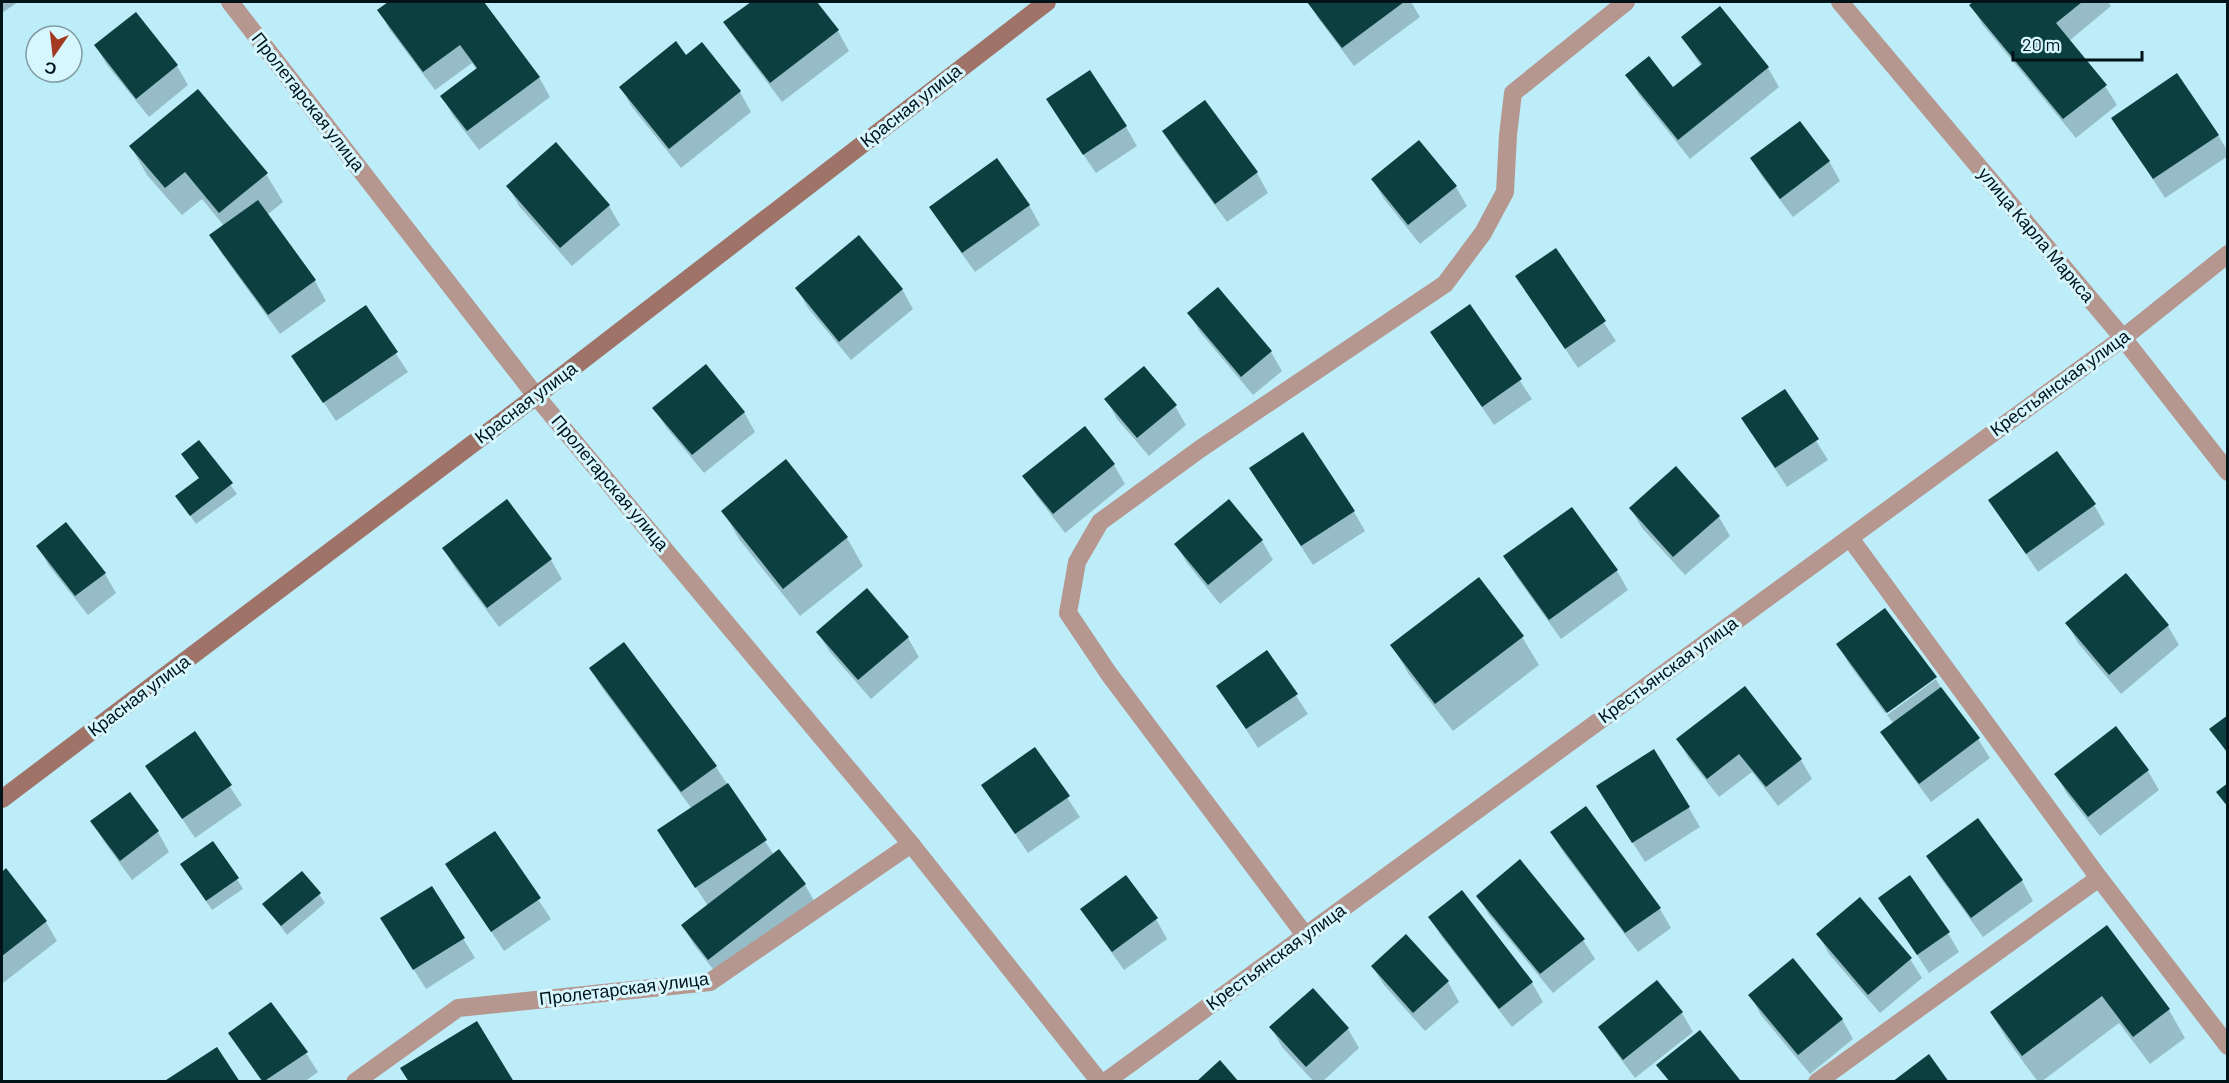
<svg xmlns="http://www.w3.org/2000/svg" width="2229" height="1083" font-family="Barlow,sans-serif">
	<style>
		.shadow { fill: #0003 }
		.building { fill: #0c4040 }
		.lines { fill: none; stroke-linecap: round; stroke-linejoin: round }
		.street { stroke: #b69790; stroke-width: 18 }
		.secondary { stroke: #9f7368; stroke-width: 18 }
		.labels { text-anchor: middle; stroke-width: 6; stroke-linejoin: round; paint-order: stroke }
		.street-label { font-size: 18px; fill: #001319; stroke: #d7f7ff }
	</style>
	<rect width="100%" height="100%" fill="#bcedf9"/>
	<g class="shadow">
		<polygon points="2,2 18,2 2,13"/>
		<polygon points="391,2 483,2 539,77 550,97 479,150 453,116 442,96 477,70 472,63 435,90 390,30 379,10"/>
		<polygon points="753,2 815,2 838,31 849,51 782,102 737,42 725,23"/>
		<polygon points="1308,2 1411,2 1420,17 1354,66 1318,18"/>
		<polygon points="1976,2 2108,2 2111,6 2069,41 2105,86 2117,105 2076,138 1982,24 1971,5"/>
		<polygon points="136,14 177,66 188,85 149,117 107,65 96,46"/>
		<polygon points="1683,38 1768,68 1779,87 1690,159 1639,95 1627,75 1673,89 1701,66"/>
		<polygon points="686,57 740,92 751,112 681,168 632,107 621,88"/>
		<polygon points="1204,102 1257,173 1268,193 1227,222 1175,151 1164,131"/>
		<polygon points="2113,118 2218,135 2228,152 2228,156 2165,198"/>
		<polygon points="1059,119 1126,127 1137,146 1096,173"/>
		<polygon points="131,147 266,174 283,202 267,215 315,281 326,301 280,334 222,254 211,235 224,226 202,199 182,215 147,175"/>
		<polygon points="1751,159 1829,161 1840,181 1793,217 1763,178"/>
		<polygon points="1373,180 1456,187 1467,206 1420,244 1384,199"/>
		<polygon points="508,186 609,206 620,225 572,266 519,206"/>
		<polygon points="1029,205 1040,225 975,272 942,226 931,207"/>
		<polygon points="1556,250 1616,341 1578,368 1517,277"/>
		<polygon points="797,288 902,289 913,309 851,360 808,308"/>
		<polygon points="1470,306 1532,399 1494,425 1432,333"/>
		<polygon points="365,307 408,372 336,421 293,356"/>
		<polygon points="1189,313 1271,352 1282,371 1253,395 1200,332"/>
		<polygon points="1785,391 1828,460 1787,487 1755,438"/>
		<polygon points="1106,399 1175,406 1186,425 1149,456 1117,419"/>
		<polygon points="654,408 744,412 755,432 704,473 666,427"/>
		<polygon points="1085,429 1114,465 1125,484 1065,533 1036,495 1024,476"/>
		<polygon points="199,442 237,494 196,524 177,496 200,479 182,454"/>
		<polygon points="785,461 847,538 863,566 800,616 739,539 723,511"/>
		<polygon points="1251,469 1354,512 1365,531 1313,565"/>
		<polygon points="507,501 551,560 562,579 499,627 455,568 444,548"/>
		<polygon points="1990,501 2094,505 2105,524 2038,572"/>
		<polygon points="1631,509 1719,517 1730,536 1685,575 1642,528"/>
		<polygon points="1262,541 1273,560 1220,604 1187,563 1176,544"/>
		<polygon points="38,546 105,574 116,593 88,615 49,566"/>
		<polygon points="1505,557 1617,571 1628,590 1561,639 1516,576"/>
		<polygon points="867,590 908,638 919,657 871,699 830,652 818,633"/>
		<polygon points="2067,623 2168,626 2179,645 2121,694 2078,643"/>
		<polygon points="1522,637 1539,665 1453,731 1408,673 1392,645"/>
		<polygon points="1838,644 1934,677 1885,713 1849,664"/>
		<polygon points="1267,652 1308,714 1258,748 1218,686"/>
		<polygon points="591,669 716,767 774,855 805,885 816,904 720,978 694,945 683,926 708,906 659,831 692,809 602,688"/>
		<polygon points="1936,679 1944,693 1978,739 1990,758 1931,802 1894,752 1882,733 1894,724 1887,715"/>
		<polygon points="1745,688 1801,760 1812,779 1778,806 1752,772 1719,797 1689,759 1678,740"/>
		<polygon points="2228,717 2228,755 2211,729"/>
		<polygon points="194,733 242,805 195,838 147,766"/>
		<polygon points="1035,749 1080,817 1028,853 983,786"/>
		<polygon points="2148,771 2159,790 2100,836 2067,794 2056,774"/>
		<polygon points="129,794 158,832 169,852 132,880 103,840 92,821"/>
		<polygon points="1609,805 1689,808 1700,827 1645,862"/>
		<polygon points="1978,820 2022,881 2033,901 1983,937 1939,876 1928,856"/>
		<polygon points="494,833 551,919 504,951 447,865"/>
		<polygon points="1552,833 1660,909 1671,928 1638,952 1563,852"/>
		<polygon points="6,870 46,922 57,941 3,983 2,873"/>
		<polygon points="187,873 237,879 243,889 212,910"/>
		<polygon points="432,888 475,958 426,989 394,938"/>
		<polygon points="319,894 325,903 287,935 264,904"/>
		<polygon points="1478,896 1583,940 1595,959 1553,993 1489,915"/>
		<polygon points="1880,898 1948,933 1959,952 1929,973"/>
		<polygon points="1082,909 1156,919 1167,939 1124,970 1094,928"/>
		<polygon points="1430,917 1532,983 1543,1002 1512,1027 1441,936"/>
		<polygon points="2106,927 2169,1010 2185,1038 2150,1064 2119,1023 2041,1082 2038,1082 2008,1041 1991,1013"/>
		<polygon points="1818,934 1910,959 1922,978 1880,1013 1829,954"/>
		<polygon points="1372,966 1448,982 1459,1002 1425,1031 1384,985"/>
		<polygon points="1313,990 1348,1029 1359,1048 1322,1082 1314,1082 1282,1047 1271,1027"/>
		<polygon points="1750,995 1842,1019 1853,1039 1810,1074 1761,1015"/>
		<polygon points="1682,1013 1693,1032 1635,1078 1611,1046 1600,1027"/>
		<polygon points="230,1034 306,1053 318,1072 304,1082 262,1082"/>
	</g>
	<g class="building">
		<polygon points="388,2 484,2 540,77 467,131 440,96 477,68 460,45 423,72 377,10"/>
		<polygon points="751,2 817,2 839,30 770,83 723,22"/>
		<polygon points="1307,2 1404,2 1342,48"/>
		<polygon points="1973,2 2082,2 2056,23 2107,85 2063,119 1969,5"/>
		<polygon points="1720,6 1769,67 1678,140 1625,75 1649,56 1673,87 1702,64 1681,37"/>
		<polygon points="136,12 178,65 136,99 94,45"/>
		<polygon points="676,41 686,55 702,42 741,91 669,149 619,87"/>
		<polygon points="1090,70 1127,126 1083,155 1046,99"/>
		<polygon points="2177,73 2219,135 2153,179 2111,118"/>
		<polygon points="198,89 268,173 219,213 185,172 165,188 129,146"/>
		<polygon points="1205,100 1258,172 1215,204 1162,131"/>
		<polygon points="1800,121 1830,161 1780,199 1750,158"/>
		<polygon points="1419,140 1457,186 1408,225 1371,179"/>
		<polygon points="556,142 610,205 560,248 506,186"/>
		<polygon points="997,158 1030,205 962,253 929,207"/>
		<polygon points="258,200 316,280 268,315 209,235"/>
		<polygon points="859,235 903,289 839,342 795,288"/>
		<polygon points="1556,248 1606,321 1565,349 1515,276"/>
		<polygon points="1218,287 1272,351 1241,377 1187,313"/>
		<polygon points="1470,304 1522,379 1482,407 1430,332"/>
		<polygon points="366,305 398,352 323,403 291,356"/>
		<polygon points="706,364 745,412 692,455 652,408"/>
		<polygon points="1144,366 1177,405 1137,438 1104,399"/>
		<polygon points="1785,389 1819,439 1775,468 1741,418"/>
		<polygon points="1085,426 1115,464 1053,514 1022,476"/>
		<polygon points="1303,432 1355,511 1301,546 1249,468"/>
		<polygon points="199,440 233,483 190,516 175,496 199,478 181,454"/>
		<polygon points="2057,451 2096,504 2026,554 1988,500"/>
		<polygon points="786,459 848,537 783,589 721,511"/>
		<polygon points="1676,466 1720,516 1673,557 1629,508"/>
		<polygon points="507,499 552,559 487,608 442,548"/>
		<polygon points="1229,499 1263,540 1208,585 1174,544"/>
		<polygon points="1572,507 1618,570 1549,620 1503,556"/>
		<polygon points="66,522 106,573 75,596 36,546"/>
		<polygon points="2126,573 2169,625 2109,675 2065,623"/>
		<polygon points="1479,577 1524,636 1435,704 1390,645"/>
		<polygon points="867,588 909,637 858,680 816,632"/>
		<polygon points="1885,608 1937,677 1887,713 1836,644"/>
		<polygon points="624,642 717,766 681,792 589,668"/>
		<polygon points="1267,650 1298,694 1246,729 1216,686"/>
		<polygon points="1745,686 1802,759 1766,787 1739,754 1707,779 1676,739"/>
		<polygon points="1941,687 1980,738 1919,784 1880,732"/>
		<polygon points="2228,715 2228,753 2209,729"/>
		<polygon points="2116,726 2149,770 2088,817 2054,774"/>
		<polygon points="195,731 232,785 182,819 145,766"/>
		<polygon points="1035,747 1070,796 1015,834 981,785"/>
		<polygon points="1654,749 1690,807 1632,843 1596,786"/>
		<polygon points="728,783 767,840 695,888 657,830"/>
		<polygon points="2228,783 2228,807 2216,792"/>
		<polygon points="130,792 159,831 120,861 90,821"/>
		<polygon points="1586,806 1661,908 1625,933 1550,832"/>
		<polygon points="1978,818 2023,880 1971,918 1926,856"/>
		<polygon points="495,831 541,898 491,932 445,864"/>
		<polygon points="213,841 239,878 206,901 180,864"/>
		<polygon points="779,849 806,884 708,960 681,925"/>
		<polygon points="1520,859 1585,939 1540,974 1476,896"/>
		<polygon points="6,868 47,921 2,956 2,872"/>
		<polygon points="302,871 321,893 281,926 262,904"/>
		<polygon points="1126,875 1158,918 1112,952 1080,909"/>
		<polygon points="1910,875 1950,932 1917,955 1878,898"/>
		<polygon points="432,886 465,938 413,970 380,918"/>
		<polygon points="1462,890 1533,982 1499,1009 1428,917"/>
		<polygon points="1860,897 1912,958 1868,995 1816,934"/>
		<polygon points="2107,925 2170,1009 2133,1037 2102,996 2022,1056 1990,1012"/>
		<polygon points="1406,934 1449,981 1413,1013 1371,966"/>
		<polygon points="1793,958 1843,1019 1798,1055 1748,995"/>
		<polygon points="1657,980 1683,1012 1623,1060 1598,1027"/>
		<polygon points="1313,988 1349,1028 1306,1067 1269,1027"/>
		<polygon points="271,1002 308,1052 263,1082 228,1033"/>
		<polygon points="477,1021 514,1082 409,1082 400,1068"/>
		<polygon points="1700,1030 1740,1080 1739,1082 1670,1082 1656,1065"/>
		<polygon points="217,1047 240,1082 163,1082"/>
		<polygon points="1929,1054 1949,1082 1892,1082"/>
		<polygon points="1220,1060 1239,1082 1196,1082"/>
	</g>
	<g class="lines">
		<g class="street">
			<polyline points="230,2 536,396 911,844 1100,1082"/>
			<polyline points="1840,2 2123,338 2228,472"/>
			<polyline points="1850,538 2099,878 2228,1046"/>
			<polyline points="1305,935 1109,674 1068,613 1077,562 1100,522 1200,449 1445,284 1483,233 1505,192 1508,135 1513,93 1626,2"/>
			<polyline points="355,1082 458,1008 710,982 911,844"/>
			<polyline points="1105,1082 2123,338 2228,254"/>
			<polyline points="1817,1082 2099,878"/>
		</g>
		<polyline class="secondary" points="2,799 536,396 1047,2"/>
	</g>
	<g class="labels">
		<g class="street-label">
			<text transform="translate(308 102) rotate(52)" y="6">Пролетарская улица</text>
			<text transform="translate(911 106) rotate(-38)" y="6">Красная улица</text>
			<text transform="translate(2036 235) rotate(50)" y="6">улица Карла Маркса</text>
			<text transform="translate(2060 383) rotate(-36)" y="6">Крестьянская улица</text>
			<text transform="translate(526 403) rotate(-37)" y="6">Красная улица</text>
			<text transform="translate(610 483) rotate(50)" y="6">Пролетарская улица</text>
			<text transform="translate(1668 670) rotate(-36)" y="6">Крестьянская улица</text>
			<text transform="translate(139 696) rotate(-37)" y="6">Красная улица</text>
			<text transform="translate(1276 957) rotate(-36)" y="6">Крестьянская улица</text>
			<text transform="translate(624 989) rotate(-7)" y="6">Пролетарская улица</text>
		</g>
	</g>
	<rect width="2229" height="1083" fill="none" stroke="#001319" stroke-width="6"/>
	<g transform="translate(54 54) rotate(194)"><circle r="28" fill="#d7f7ff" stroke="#819ca3" stroke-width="1.5"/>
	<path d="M0-4.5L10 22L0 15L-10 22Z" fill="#a23920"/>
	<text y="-9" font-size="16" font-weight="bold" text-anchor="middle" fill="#001319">С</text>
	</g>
	<path d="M2013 51v9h129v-9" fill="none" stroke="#001319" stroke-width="3"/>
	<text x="2022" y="51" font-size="18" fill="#001319" stroke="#d7f7ff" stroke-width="4.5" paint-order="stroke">20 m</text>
</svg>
